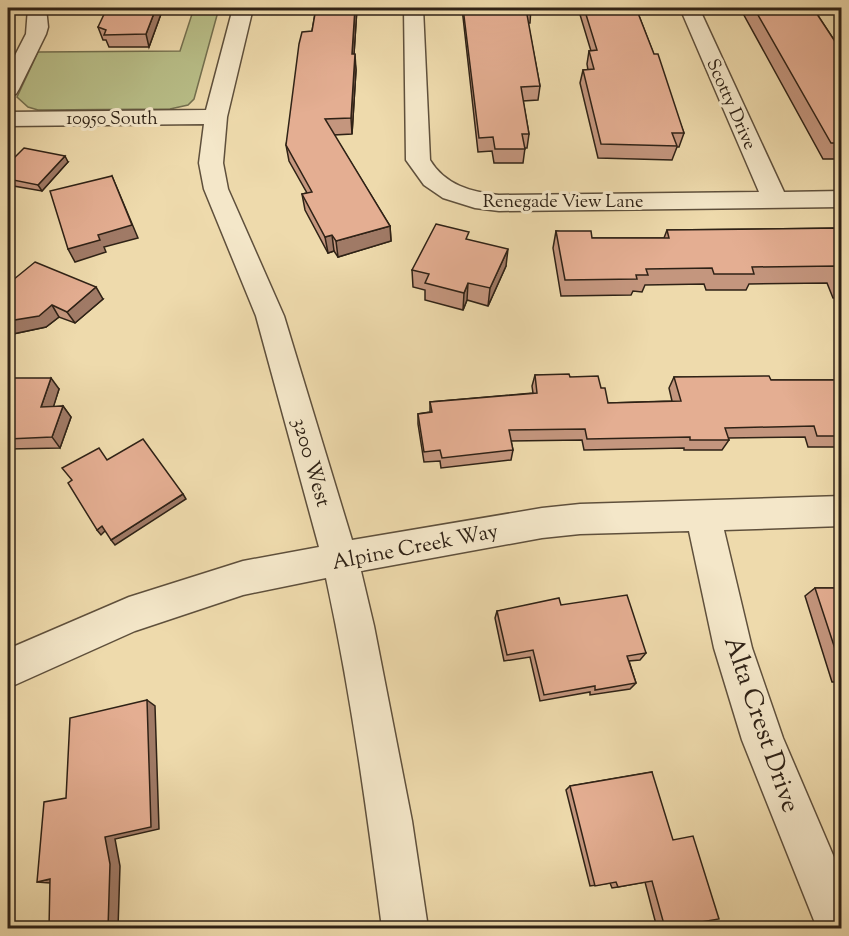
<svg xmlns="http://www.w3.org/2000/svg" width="849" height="936" font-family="'Sorts Mill Goudy',serif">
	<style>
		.green { fill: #b9bf89; stroke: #747050; stroke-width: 1.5 }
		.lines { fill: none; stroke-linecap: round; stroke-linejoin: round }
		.minor-casing { stroke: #5f503c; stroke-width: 3 }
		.minor { fill: #f4e7c9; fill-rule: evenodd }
		.wall { fill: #c4967e; stroke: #2f2216; stroke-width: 1.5 }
		.shaded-wall { fill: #a07a66; stroke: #2f2216; stroke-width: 1.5 }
		.building { fill: #e4ae92; stroke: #2f2216; stroke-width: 1.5 }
		.labels { text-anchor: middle; stroke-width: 6; stroke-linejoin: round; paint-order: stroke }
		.far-street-label { font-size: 18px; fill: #2f2216; stroke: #f4e7c9 }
		.street-label { font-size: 21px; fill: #2f2216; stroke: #f4e7c9 }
		.near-street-label { font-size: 26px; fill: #2f2216; stroke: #f4e7c9 }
	</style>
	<rect width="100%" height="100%" fill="#eedaac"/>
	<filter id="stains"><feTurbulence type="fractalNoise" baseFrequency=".00333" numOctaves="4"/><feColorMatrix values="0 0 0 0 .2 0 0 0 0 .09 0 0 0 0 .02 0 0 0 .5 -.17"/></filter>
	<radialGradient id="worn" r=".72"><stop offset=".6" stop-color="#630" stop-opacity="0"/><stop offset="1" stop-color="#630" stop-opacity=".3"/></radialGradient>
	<polygon class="green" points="194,8 219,8 194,99 188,105 170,109 38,110 28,107 17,97 38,52 180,51"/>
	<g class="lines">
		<g class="minor-casing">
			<g id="minor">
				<polygon points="28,8 46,8 48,27 46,34 19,89 16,94 8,96 8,69 26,34"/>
				<path d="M233,8H253L227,117L223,163L228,189L284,316L352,540L542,508L580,504L842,496V526L724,530L752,648L783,738L842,876V928H817L742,740L714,648L689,531L580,534L542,538L361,571L374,626L412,821L428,928H382C367,811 351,694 326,578L243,595L135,631L8,688V649L129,597L243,561L319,547L256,316L204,189L199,163L204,124L8,126V112L206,110Z"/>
				<path d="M404,8H423L430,160C445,185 471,192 499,195L759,192L680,8H699L784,192L842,191V207L499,211L475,208L443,198L424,185L406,160Z"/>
			</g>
		</g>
		<use href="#minor" class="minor"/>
	</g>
	<g class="wall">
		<polygon points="316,8 357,8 354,54 356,70 352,134 334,135 390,226 391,241 338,257 334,251 328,253 305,210 302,194 307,193 289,161 286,145 312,31"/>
		<polygon points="462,8 531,8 530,23 528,23 540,86 538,100 523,101 529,134 527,148 525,148 523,163 494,163 492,151 478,152"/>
		<polygon points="578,8 636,8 684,133 679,147 677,147 672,160 598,158 580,83 583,70 588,70 587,64 589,51 591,51"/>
		<polygon points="740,8 813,8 842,52 842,159 823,159"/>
		<polygon points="161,14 149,47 109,47 106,40 103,40 98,27"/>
		<polygon points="68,162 42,191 8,185 8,164"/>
		<polygon points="842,228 842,298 833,298 827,283 749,284 746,290 706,290 704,284 645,285 642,292 633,291 631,295 561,296 553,248 556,231 592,238 664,238 667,230"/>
		<polygon points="506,266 488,306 467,300 463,310 425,300 425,290 413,287 412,270"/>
		<polygon points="8,284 103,299 75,323 59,317 46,327 8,335"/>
		<polygon points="535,375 570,377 601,388 608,403 672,401 669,388 674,377 771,380 842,380 842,447 808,447 805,437 728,438 729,440 722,450 684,450 684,448 584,450 582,440 511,441 513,450 511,460 441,468 440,461 424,462 418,424 418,414 430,412 430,402 533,393 532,386"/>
		<polygon points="8,378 59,389 53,407 63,406 71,417 60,448 8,449"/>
		<polygon points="815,588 842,588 842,682 832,682 805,596"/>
		<polygon points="561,605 646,653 640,660 629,661 636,683 630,689 590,695 590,692 540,701 530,657 504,661 495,618 497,611"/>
		<polygon points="652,772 665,928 657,928 645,882 618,887 612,888 610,883 590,886 566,790 570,786"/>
	</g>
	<g class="shaded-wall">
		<polygon points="156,8 159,8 161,14 149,47 146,34"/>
		<polygon points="355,8 357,8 353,70 352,54"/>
		<polygon points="355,54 356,70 352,134 351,118"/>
		<polygon points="65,156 68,162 42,191 38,185"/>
		<polygon points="112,176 138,238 104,247 106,252 75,262 68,249"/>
		<polygon points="390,226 391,241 338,257 336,241"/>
		<polygon points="332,235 334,251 328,253 325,237"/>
		<polygon points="508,249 506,266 488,306 490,288"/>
		<polygon points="468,283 467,300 463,310 464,293"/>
		<polygon points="96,287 103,299 75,323 67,312"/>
		<polygon points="52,305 59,317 46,327 8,335 8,321"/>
		<polygon points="51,378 59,389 50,418 41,407"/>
		<polygon points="63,406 71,417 60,448 52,437"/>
		<polygon points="183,494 186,499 115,545 111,540"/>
		<polygon points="102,526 106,530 101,535 97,530"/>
		<polygon points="147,700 155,706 159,829 115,839 120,866 118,928 108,928 105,837"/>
		<polygon points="50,879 62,880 50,883 37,882"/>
	</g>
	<g class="building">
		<polygon points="107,8 156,8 146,34 104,35 106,30 98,27"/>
		<polygon points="316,8 355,8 352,54 355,54 351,118 325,119 390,226 336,241 332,235 325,237 302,194 312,192 286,145 299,44 302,32 312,31"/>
		<polygon points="463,8 531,8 531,9 526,9 540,86 521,87 529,134 522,134 525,149 495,149 493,137 479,138"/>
		<polygon points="584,8 636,8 654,54 658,54 684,133 672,133 677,146 601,144 583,70 594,69 589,51 597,50"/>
		<polygon points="754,8 813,8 842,52 842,143 831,143"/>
		<polygon points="24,148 65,156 38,185 8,179 8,164"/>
		<polygon points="112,176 132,225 98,235 100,240 68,249 50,191"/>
		<polygon points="436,224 469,232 466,239 508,249 490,288 468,283 464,293 425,283 429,274 412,270"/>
		<polygon points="842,228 842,276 837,266 752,267 754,274 714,274 712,268 646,269 648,275 636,275 637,279 565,280 556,231 591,231 592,238 669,238 667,230"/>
		<polygon points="35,262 96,287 67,312 52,305 39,316 8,321 8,284"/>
		<polygon points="569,374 570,377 598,376 601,388 605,388 608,403 681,401 674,377 769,376 771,380 842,380 842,436 817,436 814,426 725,428 729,440 690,440 690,437 587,439 585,429 509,430 513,450 442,458 440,450 424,452 418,414 432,412 430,402 537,393 535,375"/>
		<polygon points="8,378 51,378 41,407 63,406 52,437 8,439"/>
		<polygon points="143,439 183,494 111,540 102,526 97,530 68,483 72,480 62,468 99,448 107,460"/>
		<polygon points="815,588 842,588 842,670"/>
		<polygon points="627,595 646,653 627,656 636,683 595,690 595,686 544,695 533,650 507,655 497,611 559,598 561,605"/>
		<polygon points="147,700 151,827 105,837 110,864 108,928 49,928 50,879 37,882 44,802 66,798 70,718"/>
		<polygon points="652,772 673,840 693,836 719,919 665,928 652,881 618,887 616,882 595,886 570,786"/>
	</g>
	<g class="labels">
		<g class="far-street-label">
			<text transform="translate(732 104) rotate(66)" y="6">Scotty Drive</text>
			<text x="112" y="124">10950 South</text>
			<text x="563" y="207">Renegade View Lane</text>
		</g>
		<g class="street-label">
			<text transform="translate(312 462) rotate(74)" y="7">3200 West</text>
			<text transform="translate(415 546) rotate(-11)" y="7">Alpine Creek Way</text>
		</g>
		<g class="near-street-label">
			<text transform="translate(763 724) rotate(71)" y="9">Alta Crest Drive</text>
		</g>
	</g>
	<rect width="849" height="936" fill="none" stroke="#eedaac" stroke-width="30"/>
	<rect x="9" y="9" width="831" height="918" fill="none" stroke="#2f2216" stroke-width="3"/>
	<rect x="15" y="15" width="819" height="906" fill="none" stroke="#2f2216" stroke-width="1.5"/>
	<rect width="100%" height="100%" filter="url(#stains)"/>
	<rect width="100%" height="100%" fill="url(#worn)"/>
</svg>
